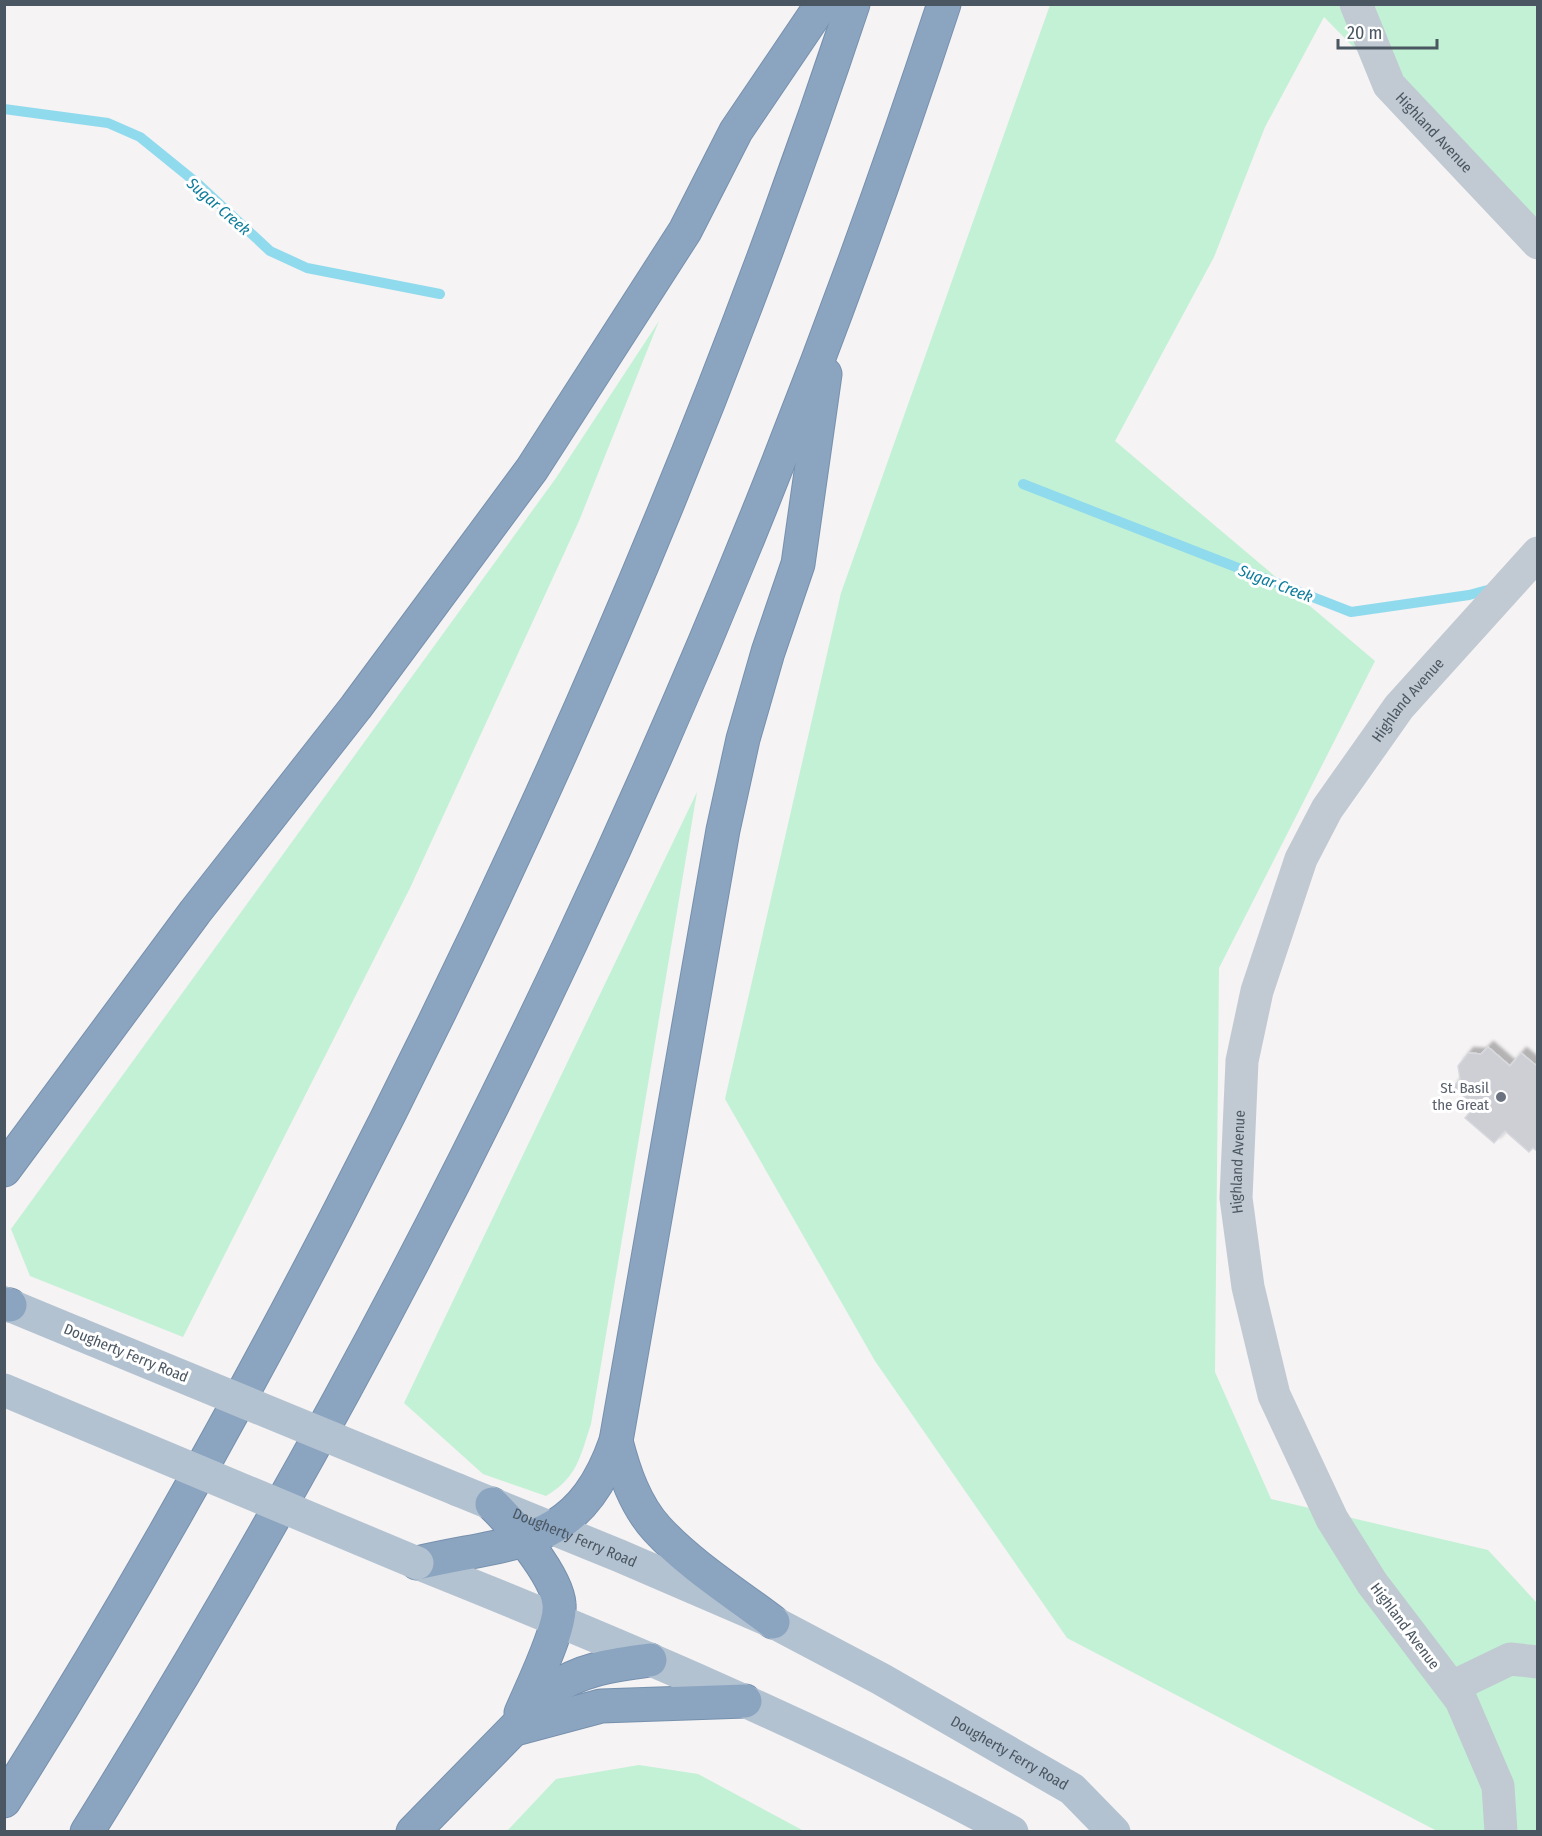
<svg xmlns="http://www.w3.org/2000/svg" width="1542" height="1836" font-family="'Fira Sans Condensed',sans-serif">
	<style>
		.green { fill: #c3f1d5 }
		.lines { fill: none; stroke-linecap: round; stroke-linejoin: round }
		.stream { stroke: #90daee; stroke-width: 10 }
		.building { fill: #cdcfd5; stroke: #d7d9de; stroke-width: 1.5; filter: url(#shadow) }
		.highway-casing { stroke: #7690ad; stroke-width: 35 }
		.minor { stroke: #c1cad2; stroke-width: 33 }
		.major { stroke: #b3c2d1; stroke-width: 33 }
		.highway { stroke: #8ba5c1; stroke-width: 33 }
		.major-bridge { stroke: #b3c2d1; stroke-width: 33 }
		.worship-dot { fill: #6b7280; stroke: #fff; stroke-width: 2 }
		.labels { text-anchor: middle; stroke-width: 6; stroke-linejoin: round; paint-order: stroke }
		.street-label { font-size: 15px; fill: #4a5661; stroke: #fff }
		.worship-label { font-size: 15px; fill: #5b616d; stroke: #fff; text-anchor: end }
		.water-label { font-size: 16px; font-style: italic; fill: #0c7c9b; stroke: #fff }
	</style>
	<defs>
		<filter id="shadow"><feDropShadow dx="5.5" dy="-5.5" stdDeviation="1.5" flood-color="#0004"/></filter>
	</defs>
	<rect width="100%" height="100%" fill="#f5f3f3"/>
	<g class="green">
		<polygon points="1050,5 1537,5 1537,234 1324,17 1265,127 1214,257 1115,441 1375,661 1219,968 1215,1372 1271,1499 1488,1550 1537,1603 1537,1831 1437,1831 1067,1638 875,1361 725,1099 841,593"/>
		<polygon points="659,321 579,521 410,888 183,1337 30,1276 11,1229 556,478"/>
		<path d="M697,792L591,1424C580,1457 577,1478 546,1496L483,1474L404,1403Z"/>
		<polygon points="639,1765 698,1774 804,1831 507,1831 556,1779"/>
	</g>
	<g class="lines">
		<g class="stream">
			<polyline points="4,109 108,123 140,137 198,184 270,251 307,268 440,294"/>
			<polyline points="1023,484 1351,612 1469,595 1495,588"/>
		</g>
	</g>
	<polygon class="building" points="1488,1047 1510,1066 1521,1053 1538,1067 1538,1152 1533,1148 1529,1152 1505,1131 1494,1143 1465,1118 1475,1106 1453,1087 1460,1079 1458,1066 1468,1053 1481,1054"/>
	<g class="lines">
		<g class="highway-casing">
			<g id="highway">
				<polyline points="4,1170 195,912 356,707 532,469 685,231 736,131 822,4"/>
				<polyline points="4,1304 10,1305"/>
				<path d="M616,1441C624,1472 635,1505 657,1529C690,1565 735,1593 773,1622"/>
				<path d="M492,1504C512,1523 557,1576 559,1604C562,1627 531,1689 521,1713"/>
				<path d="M417,1563C514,1540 578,1550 616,1441L723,830L743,739L768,652L798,564L825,374"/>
				<polyline points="515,1729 601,1706 745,1701"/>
				<path d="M4,1801C124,1612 233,1417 336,1218C538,828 714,422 853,4"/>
				<path d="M87,1832C443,1261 734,644 944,4"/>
				<path d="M413,1832L553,1689C583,1668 615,1665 650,1660"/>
			</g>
		</g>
		<g class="minor">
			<path id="s1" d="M1356,4L1389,85L1538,243"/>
			<polyline points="1452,1687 1510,1659 1538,1662"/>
			<path id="s2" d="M1501,1832L1498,1786L1461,1700L1372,1583L1332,1519L1274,1395L1248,1287L1236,1198L1242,1061L1257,991L1301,859L1327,809L1399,707L1538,553"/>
		</g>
		<g class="major">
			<polyline points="4,1303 79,1334"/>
			<polyline points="4,1390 42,1406"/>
			<path id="s3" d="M458,1490L620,1556L773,1622L881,1679L1072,1789L1114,1832"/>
			<path d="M417,1563C619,1644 820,1729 1012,1832"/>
		</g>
		<use href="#highway" class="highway"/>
		<g class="major-bridge">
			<polyline points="79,1334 458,1490"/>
			<polyline points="42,1406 417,1563"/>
		</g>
	</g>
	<circle class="worship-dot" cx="1501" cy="1097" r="6"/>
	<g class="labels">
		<g class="street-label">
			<text dy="5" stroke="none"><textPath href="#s1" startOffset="153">Highland Avenue</textPath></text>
			<text dy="5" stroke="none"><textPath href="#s2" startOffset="1240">Highland Avenue</textPath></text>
			<text dy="5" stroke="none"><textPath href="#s2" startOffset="736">Highland Avenue</textPath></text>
			<text transform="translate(126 1353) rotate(22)" y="5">Dougherty Ferry Road</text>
			<text dy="5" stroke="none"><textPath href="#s3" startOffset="126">Dougherty Ferry Road</textPath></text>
			<text transform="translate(1405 1626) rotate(53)" y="5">Highland Avenue</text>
			<text dy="5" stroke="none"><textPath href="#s3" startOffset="612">Dougherty Ferry Road</textPath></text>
		</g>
		<g class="worship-label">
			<text x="1489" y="1093">St. Basil<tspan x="1489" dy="17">the Great</tspan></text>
		</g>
		<g class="water-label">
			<text transform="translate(219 206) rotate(41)" y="6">Sugar Creek</text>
			<text transform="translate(1276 583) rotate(21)" y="6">Sugar Creek</text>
		</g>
	</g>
	<rect width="1542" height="1836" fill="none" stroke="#4a5661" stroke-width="12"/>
	<path d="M1338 39v9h99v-9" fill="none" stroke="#4a5661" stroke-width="3"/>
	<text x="1347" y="39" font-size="18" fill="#4a5661" stroke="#ffffff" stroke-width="4.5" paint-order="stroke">20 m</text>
</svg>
